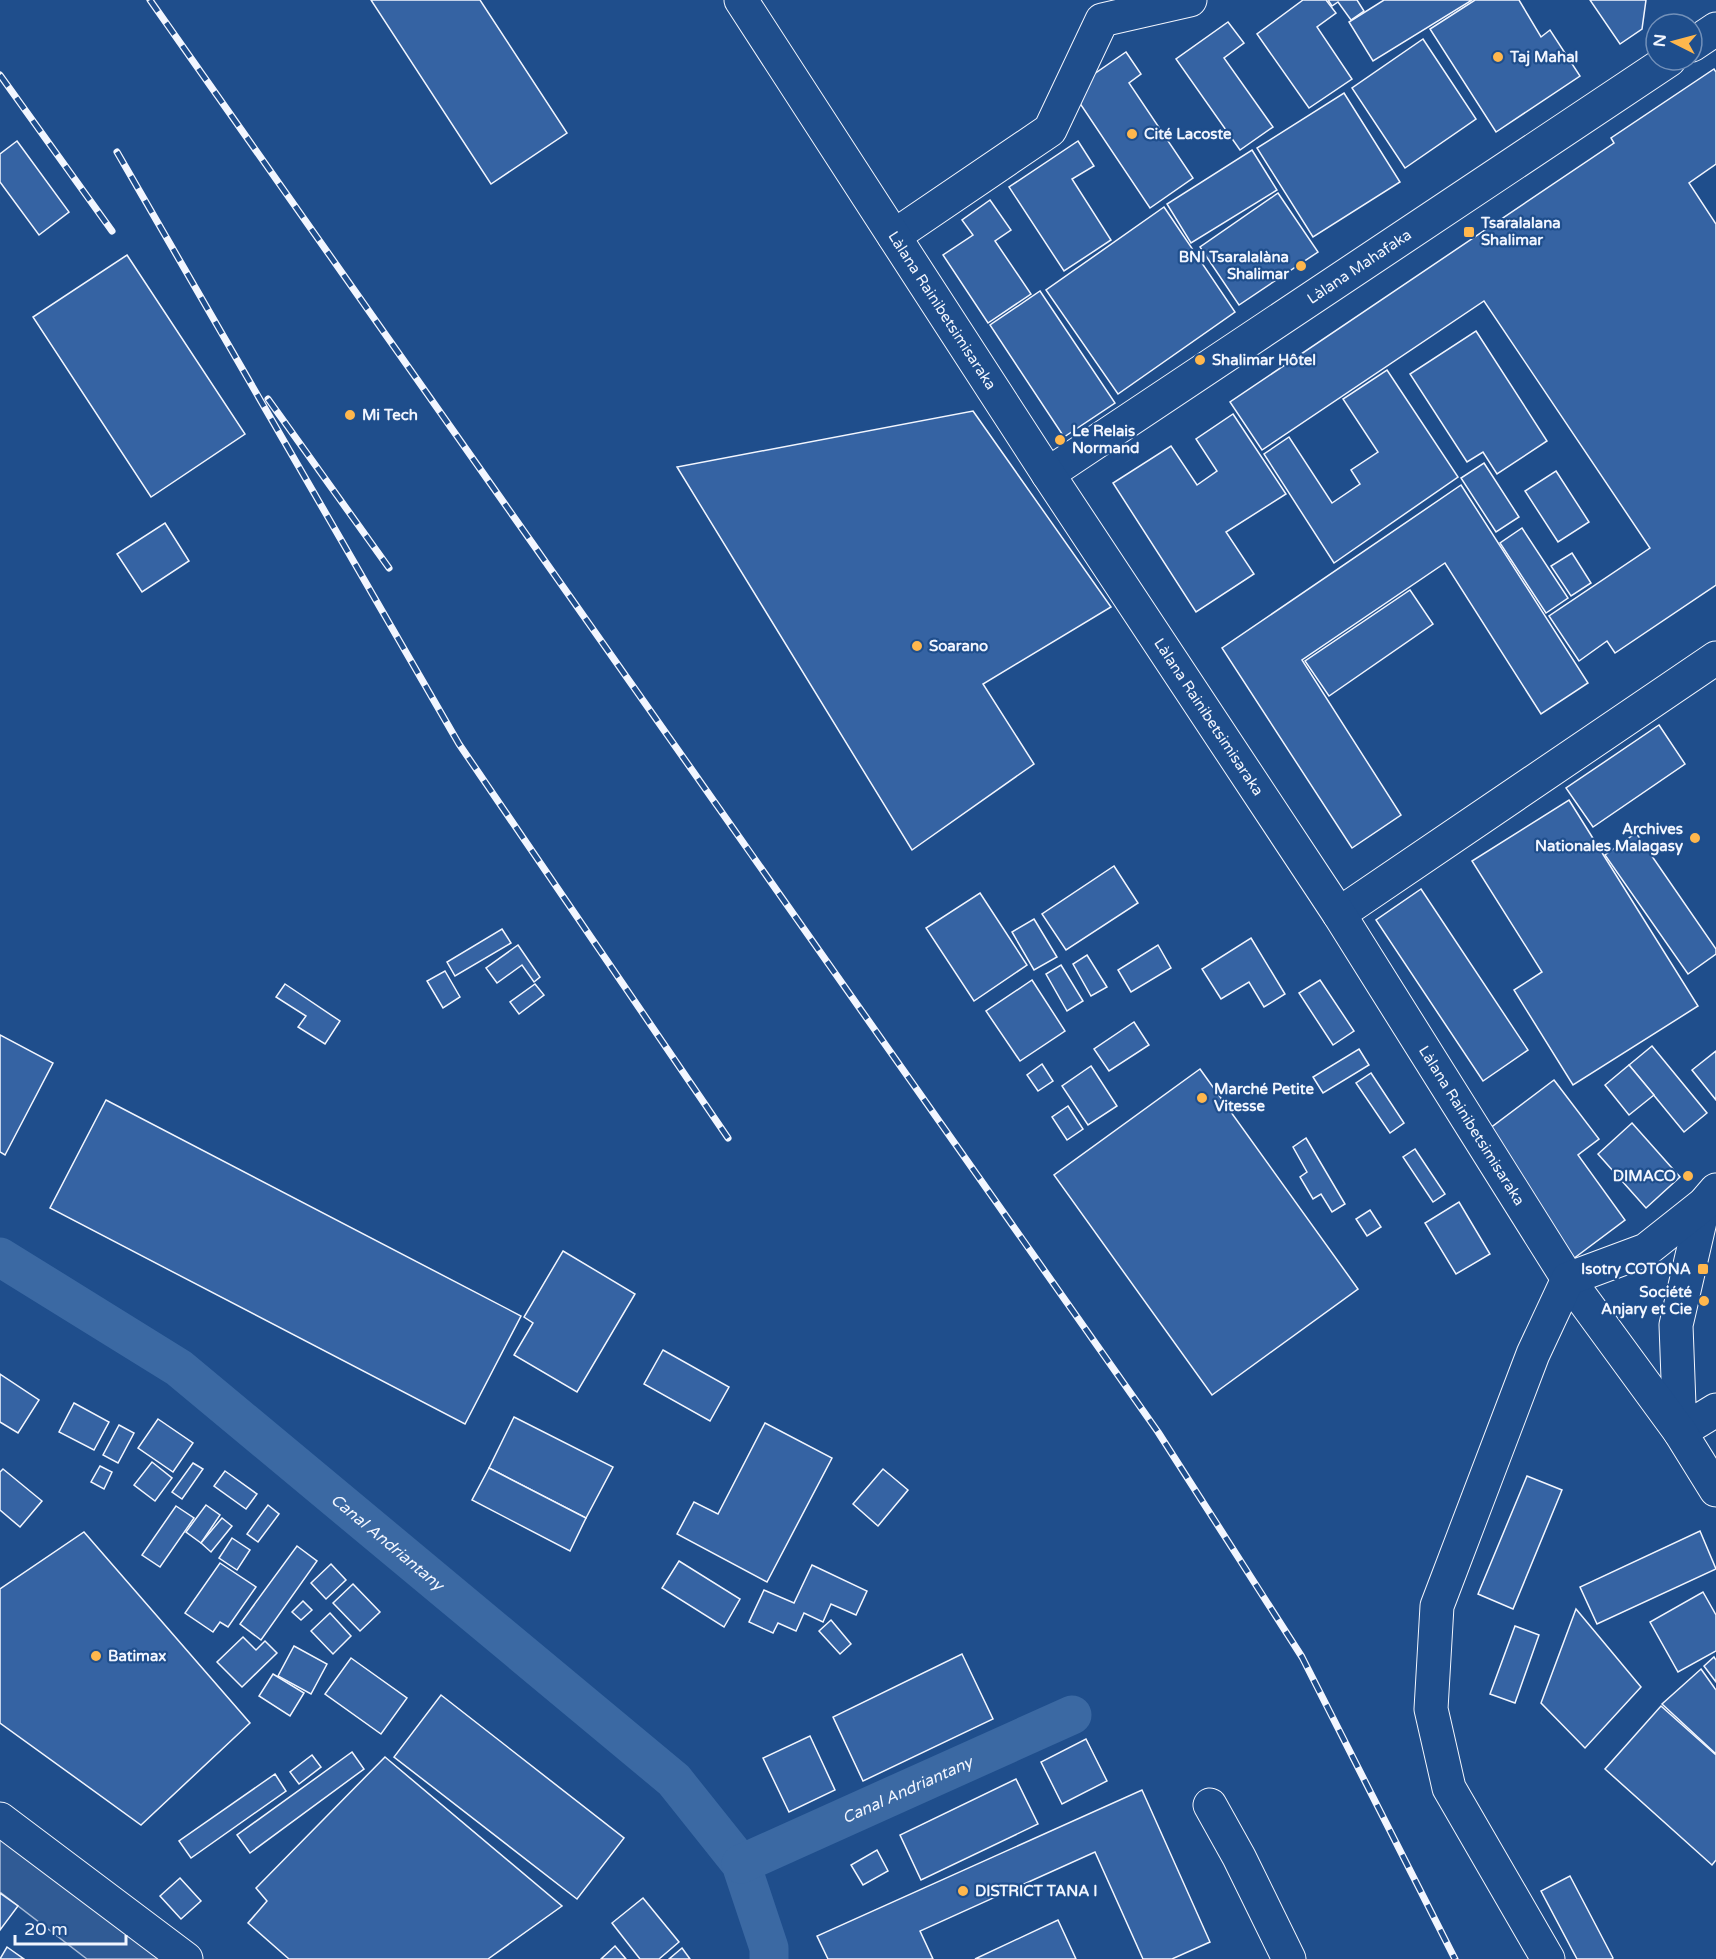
<svg xmlns="http://www.w3.org/2000/svg" width="1716" height="1959" font-family="'Varela Round',sans-serif">
	<style>
		.parking { fill: #305b95; stroke: #a8bbd7; stroke-width: 1.5 }
		.lines { fill: none; stroke-linecap: round; stroke-linejoin: round }
		.canal { stroke: #3b69a3; stroke-width: 39 }
		.building { fill: #3563a3; stroke: #f2f6ff; stroke-width: 1.5 }
		.minor-casing { stroke: #f2f6ff; stroke-width: 35 }
		.tertiary-casing { stroke: #f2f6ff; stroke-width: 35 }
		.minor { stroke: #1f4e8c; stroke-width: 33 }
		.tertiary { stroke: #1f4e8c; stroke-width: 33 }
		.rail-casing { stroke: #f2f6ff; stroke-width: 7 }
		.rail { stroke: #1f4e8c; stroke-width: 4.5; stroke-dasharray: 14; stroke-linecap: butt }
		.poi-dot { fill: #ffb74d; stroke: #1f4e8c; stroke-width: 2 }
		.labels { text-anchor: middle; stroke-width: 4.5; stroke-linejoin: round; paint-order: stroke }
		.poi-label { font-size: 15px; font-weight: bold; fill: #f2f6ff; stroke: #1f4e8c; text-anchor: start }
		.street-label { font-size: 15px; fill: #f2f6ff; stroke: #1f4e8c }
		.water-label { font-size: 16px; font-style: italic; fill: #f2f6ff; stroke: #1f4e8c }
	</style>
	<rect width="100%" height="100%" fill="#1f4e8c"/>
	<polygon class="parking" points="0,1836 162,1959 87,1959 0,1892"/>
	<g class="lines">
		<g class="canal">
			<path id="s1" d="M0,1257L179,1368L674,1780L741,1864L769,1948V1959"/>
			<path id="s2" d="M741,1864L1072,1715"/>
		</g>
	</g>
	<g class="building">
		<polygon points="371,0 480,0 567,133 491,184"/>
		<polygon points="1303,0 1326,0 1336,13 1317,27 1352,79 1309,108 1257,34"/>
		<polygon points="1328,0 1357,0 1364,11 1351,20 1338,2 1332,6"/>
		<polygon points="1384,0 1472,0 1373,61 1349,22"/>
		<polygon points="1475,0 1519,0 1541,37 1550,30 1580,76 1496,132 1430,29"/>
		<polygon points="1590,0 1646,0 1642,29 1620,44"/>
		<polygon points="1228,22 1244,43 1224,58 1273,127 1240,150 1176,59"/>
		<polygon points="1423,39 1476,119 1405,168 1352,88"/>
		<polygon points="1126,52 1141,74 1129,83 1193,178 1150,208 1071,90"/>
		<polygon points="1714,69 1716,72 1716,164 1689,183 1716,224 1716,585 1615,653 1607,641 1579,661 1549,616 1650,548 1484,301 1262,450 1230,402 1614,143 1611,138"/>
		<polygon points="1344,93 1400,182 1313,237 1257,148"/>
		<polygon points="17,141 69,212 39,235 0,182 0,154"/>
		<polygon points="1078,141 1094,166 1072,179 1111,240 1064,271 1009,187"/>
		<polygon points="1252,150 1277,190 1191,243 1167,204"/>
		<polygon points="1278,193 1318,252 1239,305 1200,247"/>
		<polygon points="990,200 1011,230 995,241 1031,294 988,323 943,255 973,235 962,220"/>
		<polygon points="1164,207 1235,312 1118,394 1046,290"/>
		<polygon points="127,255 245,434 151,497 33,317"/>
		<polygon points="1040,291 1115,403 1064,437 990,325"/>
		<polygon points="1476,331 1547,441 1497,474 1483,452 1467,462 1410,374"/>
		<polygon points="1387,370 1458,477 1334,563 1264,454 1289,437 1332,503 1360,484 1351,470 1378,452 1343,399"/>
		<polygon points="973,411 1111,607 983,684 1034,764 912,850 677,467"/>
		<polygon points="1233,414 1286,494 1226,532 1254,574 1196,612 1113,483 1171,446 1197,485 1217,471 1196,439"/>
		<polygon points="1484,463 1519,517 1496,532 1461,478"/>
		<polygon points="1556,471 1589,522 1558,542 1525,491"/>
		<polygon points="1461,485 1588,683 1541,714 1445,563 1302,660 1401,815 1352,848 1222,648"/>
		<polygon points="165,523 189,561 142,592 117,554"/>
		<polygon points="1522,528 1568,598 1546,613 1500,543"/>
		<polygon points="1572,553 1591,583 1571,596 1551,566"/>
		<polygon points="1410,590 1433,624 1329,696 1305,661"/>
		<polygon points="1659,725 1685,764 1593,827 1566,788"/>
		<polygon points="1569,800 1698,1006 1573,1085 1514,990 1542,972 1472,861"/>
		<polygon points="1636,833 1716,949 1716,954 1688,974 1605,855"/>
		<polygon points="1114,866 1138,903 1066,950 1042,914"/>
		<polygon points="1421,889 1528,1050 1483,1081 1376,920"/>
		<polygon points="980,893 1027,965 974,1001 926,928"/>
		<polygon points="1034,919 1057,957 1034,970 1012,932"/>
		<polygon points="502,929 511,943 455,976 447,962"/>
		<polygon points="1251,938 1285,994 1264,1007 1249,982 1221,999 1202,969"/>
		<polygon points="518,945 540,977 534,982 522,965 497,983 486,968"/>
		<polygon points="1158,945 1171,968 1131,992 1118,970"/>
		<polygon points="1087,955 1107,987 1091,996 1073,964"/>
		<polygon points="1061,965 1083,1001 1067,1011 1046,974"/>
		<polygon points="445,971 460,997 443,1008 427,981"/>
		<polygon points="1032,980 1065,1031 1020,1061 986,1011"/>
		<polygon points="1320,980 1354,1031 1333,1045 1299,993"/>
		<polygon points="285,984 340,1021 325,1044 298,1027 306,1016 276,997"/>
		<polygon points="535,984 544,995 519,1014 510,1002"/>
		<polygon points="1134,1022 1149,1045 1109,1071 1094,1049"/>
		<polygon points="0,1035 53,1063 5,1155 0,1152"/>
		<polygon points="1652,1046 1707,1113 1684,1132 1629,1065"/>
		<polygon points="1359,1049 1369,1065 1323,1093 1313,1077"/>
		<polygon points="1716,1051 1716,1100 1692,1070"/>
		<polygon points="1042,1064 1053,1081 1038,1091 1027,1075"/>
		<polygon points="1629,1065 1654,1095 1629,1115 1605,1085"/>
		<polygon points="1091,1066 1117,1106 1088,1125 1062,1086"/>
		<polygon points="1200,1069 1358,1289 1212,1395 1054,1175"/>
		<polygon points="1371,1073 1404,1123 1390,1133 1356,1083"/>
		<polygon points="1554,1080 1599,1139 1578,1155 1625,1220 1573,1259 1481,1135"/>
		<polygon points="106,1100 521,1316 465,1424 50,1208"/>
		<polygon points="1068,1106 1083,1129 1067,1140 1052,1117"/>
		<polygon points="1632,1123 1680,1177 1646,1208 1598,1154"/>
		<polygon points="1306,1138 1345,1204 1332,1212 1321,1194 1313,1199 1300,1177 1307,1172 1293,1147"/>
		<polygon points="1415,1149 1445,1194 1433,1202 1403,1157"/>
		<polygon points="1459,1202 1490,1254 1456,1274 1425,1223"/>
		<polygon points="1370,1210 1381,1227 1367,1236 1356,1219"/>
		<polygon points="563,1251 635,1294 577,1392 514,1355 533,1323 524,1317"/>
		<polygon points="663,1350 729,1387 710,1421 644,1384"/>
		<polygon points="0,1374 39,1400 18,1433 0,1422"/>
		<polygon points="74,1403 109,1422 94,1450 59,1432"/>
		<polygon points="514,1417 613,1467 586,1518 489,1468"/>
		<polygon points="158,1419 193,1443 173,1472 138,1448"/>
		<polygon points="765,1423 832,1458 767,1582 677,1534 694,1502 718,1514"/>
		<polygon points="119,1425 134,1433 118,1463 103,1455"/>
		<polygon points="152,1462 172,1478 155,1501 134,1485"/>
		<polygon points="193,1463 203,1469 182,1499 172,1492"/>
		<polygon points="100,1466 112,1472 104,1489 91,1482"/>
		<polygon points="489,1468 586,1518 570,1551 472,1500"/>
		<polygon points="3,1469 42,1501 20,1527 0,1510 0,1472"/>
		<polygon points="883,1469 908,1490 878,1526 853,1504"/>
		<polygon points="225,1471 257,1494 246,1509 214,1486"/>
		<polygon points="1527,1476 1562,1490 1513,1609 1478,1594"/>
		<polygon points="206,1505 220,1515 201,1543 186,1532"/>
		<polygon points="268,1505 279,1514 258,1542 247,1534"/>
		<polygon points="176,1506 194,1518 160,1567 142,1555"/>
		<polygon points="222,1518 232,1526 211,1552 201,1543"/>
		<polygon points="1700,1531 1716,1569 1597,1624 1580,1587"/>
		<polygon points="84,1532 250,1723 141,1825 0,1723 0,1589"/>
		<polygon points="232,1538 250,1550 237,1570 219,1558"/>
		<polygon points="297,1546 317,1561 261,1640 240,1624"/>
		<polygon points="679,1561 740,1599 724,1627 662,1588"/>
		<polygon points="220,1563 256,1587 228,1627 220,1622 213,1632 185,1613"/>
		<polygon points="331,1564 346,1580 326,1599 311,1583"/>
		<polygon points="812,1565 867,1591 856,1615 831,1604 823,1622 804,1613 796,1631 778,1623 773,1633 749,1622 764,1590 794,1603"/>
		<polygon points="353,1584 380,1612 360,1631 333,1603"/>
		<polygon points="1703,1592 1716,1615 1716,1651 1678,1672 1650,1622"/>
		<polygon points="303,1601 312,1610 301,1620 292,1612"/>
		<polygon points="1576,1609 1641,1687 1585,1748 1541,1703"/>
		<polygon points="330,1613 351,1636 333,1654 311,1631"/>
		<polygon points="831,1620 851,1644 840,1654 819,1631"/>
		<polygon points="1515,1626 1539,1635 1515,1703 1490,1694"/>
		<polygon points="243,1637 256,1650 265,1641 277,1653 242,1687 217,1662"/>
		<polygon points="294,1646 327,1664 311,1694 278,1676"/>
		<polygon points="962,1654 993,1719 863,1781 833,1717"/>
		<polygon points="1714,1657 1716,1660 1716,1682 1704,1666"/>
		<polygon points="351,1658 407,1698 381,1734 325,1694"/>
		<polygon points="1701,1669 1716,1690 1716,1754 1662,1704"/>
		<polygon points="273,1674 304,1693 290,1716 259,1696"/>
		<polygon points="441,1695 624,1838 577,1899 394,1757"/>
		<polygon points="1661,1706 1716,1755 1716,1860 1712,1865 1605,1769"/>
		<polygon points="810,1736 835,1790 789,1812 763,1758"/>
		<polygon points="1086,1739 1107,1781 1062,1804 1041,1762"/>
		<polygon points="352,1752 364,1769 250,1853 237,1835"/>
		<polygon points="312,1755 321,1767 299,1784 290,1772"/>
		<polygon points="385,1757 562,1906 488,1959 289,1959 248,1923 267,1901 256,1888"/>
		<polygon points="275,1774 286,1791 191,1858 179,1841"/>
		<polygon points="1016,1779 1038,1824 921,1880 900,1835"/>
		<polygon points="1142,1790 1210,1942 1172,1959 1143,1959 1095,1852 920,1931 933,1959 828,1959 817,1936"/>
		<polygon points="877,1850 888,1871 863,1885 851,1865"/>
		<polygon points="1570,1876 1613,1958 1612,1959 1577,1959 1541,1891"/>
		<polygon points="180,1878 201,1901 181,1919 160,1896"/>
		<polygon points="0,1893 18,1906 0,1930"/>
		<polygon points="643,1898 679,1942 659,1959 640,1959 612,1923"/>
		<polygon points="1058,1920 1076,1959 975,1959"/>
		<polygon points="615,1946 626,1959 601,1959"/>
		<polygon points="7,1947 24,1959 0,1959"/>
		<polygon points="682,1948 690,1959 669,1959"/>
	</g>
	<g class="lines">
		<g class="minor-casing">
			<g id="minor">
				<polyline points="1692,45 1716,29"/>
				<polyline points="894,236 1050,130 1102,20 1190,0"/>
				<path id="s3" d="M1048,474L1669,60"/>
				<polyline points="1339,914 1716,658"/>
				<polyline points="1704,1204 1676,1325 1680,1432 1716,1410"/>
				<polyline points="1210,1805 1239,1857 1289,1959"/>
			</g>
		</g>
		<g class="tertiary-casing">
			<g id="tertiary">
				<path id="s4" d="M741,0L1048,474L1339,914L1568,1279L1680,1432L1716,1490"/>
				<polyline points="0,1819 186,1959"/>
				<polyline points="1548,1959 1449,1788 1431,1709 1437,1606 1533,1354 1568,1279 1646,1250 1704,1204 1716,1190"/>
			</g>
		</g>
		<use href="#minor" class="minor"/>
		<use href="#tertiary" class="tertiary"/>
		<g class="rail-casing">
			<g id="rail">
				<polyline points="150,0 1158,1432 1302,1657 1455,1959"/>
				<polyline points="0,75 112,231"/>
				<polyline points="117,152 459,744 728,1138"/>
				<polyline points="268,399 389,568"/>
			</g>
		</g>
		<use href="#rail" class="rail"/>
	</g>
	<g class="poi-dot">
		<circle cx="1498" cy="57" r="6"/>
		<circle cx="1132" cy="134" r="6"/>
		<rect x="1463" y="226" width="12" height="12" rx="3"/>
		<circle cx="1301" cy="266" r="6"/>
		<circle cx="1200" cy="360" r="6"/>
		<circle cx="350" cy="415" r="6"/>
		<circle cx="1060" cy="440" r="6"/>
		<circle cx="917" cy="646" r="6"/>
		<circle cx="1695" cy="838" r="6"/>
		<circle cx="1202" cy="1098" r="6"/>
		<circle cx="1688" cy="1176" r="6"/>
		<rect x="1697" y="1263" width="12" height="12" rx="3"/>
		<circle cx="1704" cy="1301" r="6"/>
		<circle cx="96" cy="1656" r="6"/>
		<circle cx="963" cy="1891" r="6"/>
	</g>
	<g class="labels">
		<g class="poi-label">
			<text x="1510" y="62">Taj Mahal</text>
			<text x="1144" y="139">Cité Lacoste</text>
			<text x="1481" y="228">Tsaralalana<tspan x="1481" dy="17">Shalimar</tspan></text>
			<text x="1289" y="262" text-anchor="end">BNI Tsaralalàna<tspan x="1289" dy="17">Shalimar</tspan></text>
			<text x="1212" y="365">Shalimar Hôtel</text>
			<text x="362" y="420">Mi Tech</text>
			<text x="1072" y="436">Le Relais<tspan x="1072" dy="17">Normand</tspan></text>
			<text x="929" y="651">Soarano</text>
			<text x="1683" y="834" text-anchor="end">Archives<tspan x="1683" dy="17">Nationales Malagasy</tspan></text>
			<text x="1214" y="1094">Marché Petite<tspan x="1214" dy="17">Vitesse</tspan></text>
			<text x="1676" y="1181" text-anchor="end">DIMACO</text>
			<text x="1691" y="1274" text-anchor="end">Isotry COTONA</text>
			<text x="1692" y="1297" text-anchor="end">Société<tspan x="1692" dy="17">Anjary et Cie</tspan></text>
			<text x="108" y="1661">Batimax</text>
			<text x="975" y="1896">DISTRICT TANA I</text>
		</g>
		<g class="street-label">
			<text dy="5" stroke="none"><textPath href="#s3" startOffset="374">Làlana Mahafaka</textPath></text>
			<text dy="5" stroke="none"><textPath href="#s4" startOffset="370">Làlana Rainibetsimisaraka</textPath></text>
			<text dy="5" stroke="none"><textPath href="#s4" startOffset="856">Làlana Rainibetsimisaraka</textPath></text>
			<text dy="5" stroke="none"><textPath href="#s4" startOffset="1342">Làlana Rainibetsimisaraka</textPath></text>
		</g>
		<g class="water-label">
			<text dy="6" stroke="none"><textPath href="#s1" startOffset="482">Canal Andriantany</textPath></text>
			<text dy="6" stroke="none"><textPath href="#s2" startOffset="182">Canal Andriantany</textPath></text>
		</g>
	</g>
	<g transform="translate(1674 42) rotate(276)"><circle r="28" fill="#1f4e8c" stroke="#7391ba" stroke-width="1.5"/>
	<path d="M0-4.5L10 22L0 15L-10 22Z" fill="#ffb74d"/>
	<text y="-9" font-size="16" font-weight="bold" text-anchor="middle" fill="#f2f6ff">N</text>
	</g>
	<path d="M15 1935v9h111v-9" fill="none" stroke="#f2f6ff" stroke-width="3"/>
	<text x="24" y="1935" font-size="18" fill="#f2f6ff" stroke="#1f4e8c" stroke-width="4.5" paint-order="stroke">20 m</text>
</svg>
